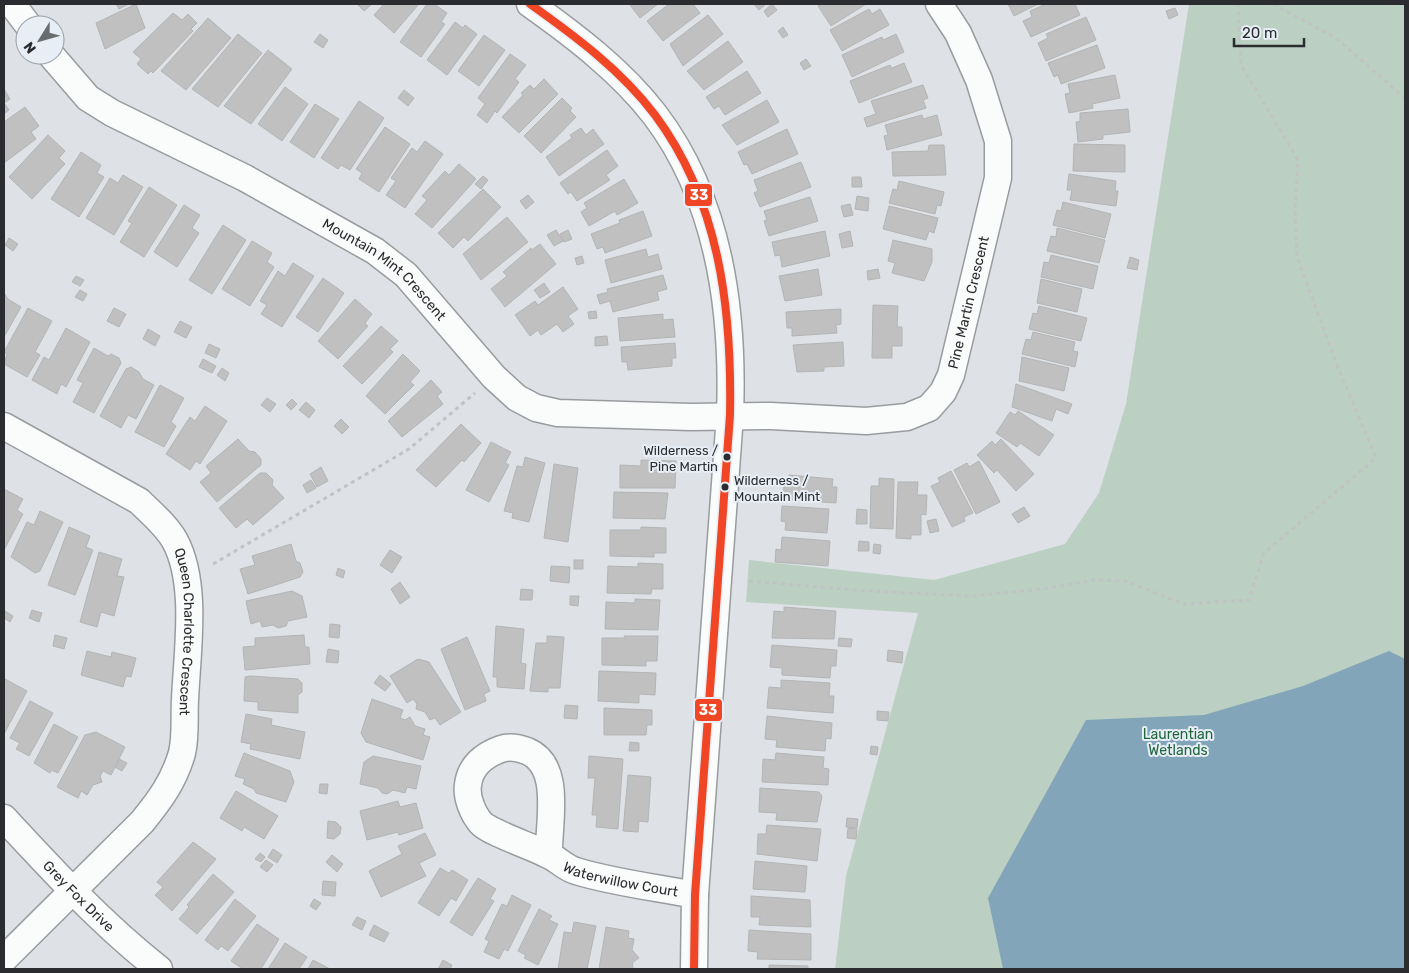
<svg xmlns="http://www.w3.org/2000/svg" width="1409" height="973" font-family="Rubik,sans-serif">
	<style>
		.green { fill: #bbd0c3 }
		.water { fill: #82a5b9 }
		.building { fill: #c0c0c1; stroke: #b3b4b4 }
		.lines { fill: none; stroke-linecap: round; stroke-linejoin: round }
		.street-casing { stroke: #999c9f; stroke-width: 29 }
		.path { stroke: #c1c2c4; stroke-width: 3; stroke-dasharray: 4 4; stroke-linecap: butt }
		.street { stroke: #fafbfb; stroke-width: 26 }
		.bus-1-casing { stroke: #e8eef6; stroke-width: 11 }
		.bus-1 { stroke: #f14625; stroke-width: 8 }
		.bus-dot { fill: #2a2c2f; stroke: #e8eef6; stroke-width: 2 }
		.labels { text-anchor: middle; stroke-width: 4; stroke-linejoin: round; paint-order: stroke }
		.bus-label { font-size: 13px; fill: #2a2c2f; stroke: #e8eef6; text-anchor: end }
		.street-label { font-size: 14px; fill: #2a2c2f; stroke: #e8eef6 }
		.park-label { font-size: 14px; fill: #21663c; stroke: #e8eef6 }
		.line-badge { stroke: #e8eef6; stroke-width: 2 }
		.badge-label { font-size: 14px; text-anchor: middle; font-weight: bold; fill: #fff }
	</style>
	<rect width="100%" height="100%" fill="#dee2e6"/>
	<polygon class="green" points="1189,4 1405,4 1405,969 835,969 846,876 918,613 746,602 749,560 934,580 1065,544 1099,493 1126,404"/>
	<polygon class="water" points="1389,651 1405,659 1405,969 1003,969 988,898 1086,720 1204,715 1303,686"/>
	<g class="building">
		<polygon points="116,4 129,4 119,9"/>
		<polygon points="136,4 145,28 105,49 96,23"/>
		<polygon points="357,4 372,4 364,11"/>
		<polygon points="384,4 419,4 394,33 374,15"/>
		<polygon points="427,4 434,4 447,13 441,22 445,24 421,57 400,42"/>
		<polygon points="633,4 658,4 640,18 630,5"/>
		<polygon points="669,4 693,4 700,13 663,41 647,21"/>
		<polygon points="754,4 764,4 765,5 759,10"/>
		<polygon points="772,4 777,10 768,17 764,11"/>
		<polygon points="821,4 866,4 831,26 818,6"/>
		<polygon points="1008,4 1038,4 1014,16"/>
		<polygon points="1046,4 1075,4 1080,15 1031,37 1023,21 1032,17 1030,11"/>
		<polygon points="1175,8 1178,15 1169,19 1166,11"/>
		<polygon points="869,9 872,14 880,9 889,25 842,51 830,30"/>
		<polygon points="173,13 182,20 188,14 197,23 191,29 193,31 153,73 151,71 148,74 137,64 141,59 133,52"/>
		<polygon points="708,15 723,34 683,66 670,44"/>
		<polygon points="1086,17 1096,40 1046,61 1038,43 1048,38 1046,34"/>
		<polygon points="208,18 231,38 186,90 161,71"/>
		<polygon points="455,22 463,28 465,25 477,34 447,75 427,60"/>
		<polygon points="783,27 788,35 783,38 778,31"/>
		<polygon points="238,34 262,53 218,107 192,89"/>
		<polygon points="320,34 328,40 323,48 314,42"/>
		<polygon points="896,34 904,52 852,77 842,55 882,37 883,40"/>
		<polygon points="484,35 505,50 479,86 458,71"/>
		<polygon points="728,41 743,62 704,90 687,71"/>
		<polygon points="1097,45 1105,68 1061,84 1058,75 1054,77 1048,63"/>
		<polygon points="268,50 292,69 251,124 224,106"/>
		<polygon points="510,54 526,65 515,79 519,82 497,113 495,111 487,123 477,115 485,104 478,98"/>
		<polygon points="806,59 811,66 804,70 800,63"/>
		<polygon points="904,63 912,82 859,103 850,81 890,65 892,68"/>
		<polygon points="747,71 761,93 725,115 719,106 714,109 706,97"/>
		<polygon points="1115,75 1120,98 1092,104 1093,108 1069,113 1065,94 1070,93 1068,84"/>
		<polygon points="544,79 558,94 519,133 502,117 523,95 521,93 530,85 534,89"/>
		<polygon points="923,85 928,98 923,100 926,108 867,127 864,118 876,114 871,101"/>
		<polygon points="285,87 308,104 282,141 258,124"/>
		<polygon points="4,89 10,99 4,103 9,110 4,114"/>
		<polygon points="404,90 414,98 408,106 398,98"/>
		<polygon points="562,98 572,108 570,111 576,117 541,153 524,136"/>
		<polygon points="767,100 779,122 737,145 722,125"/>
		<polygon points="359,101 384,118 350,170 341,165 338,169 321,158"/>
		<polygon points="315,104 339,119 314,158 290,142"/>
		<polygon points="25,107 39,126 31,132 36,139 4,163 4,122"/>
		<polygon points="1128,109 1130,132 1103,135 1103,139 1078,142 1076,122 1080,121 1080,113"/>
		<polygon points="922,115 923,119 937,115 942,135 887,150 884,136 888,135 885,125"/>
		<polygon points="385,127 410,144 379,192 359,179 362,173 356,169"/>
		<polygon points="581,128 586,135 593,129 604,144 559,176 546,157 572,138 570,135"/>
		<polygon points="787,129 798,154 752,174 747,164 744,165 738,152"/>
		<polygon points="48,135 65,151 59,158 65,164 32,199 9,177"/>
		<polygon points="425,141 443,154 405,208 386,195 396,181 391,178 412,148 417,152"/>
		<polygon points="1074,144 1125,145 1125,172 1073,171"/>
		<polygon points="929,145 944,145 946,175 893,176 892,152 928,151"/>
		<polygon points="607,150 618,166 606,175 610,180 577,201 571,192 568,194 560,183"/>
		<polygon points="81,152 101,165 97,173 104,177 79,217 51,199"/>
		<polygon points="801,162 811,187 760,207 754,193 758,191 754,180"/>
		<polygon points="459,164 476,179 432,228 415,214 427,200 422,196 445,171 449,175"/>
		<polygon points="1069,174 1116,181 1115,191 1118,191 1116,206 1070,200 1072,190 1067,190"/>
		<polygon points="123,175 143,187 114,235 86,218 110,178 118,183"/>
		<polygon points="483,176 488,180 481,189 475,184"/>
		<polygon points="852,177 861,177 862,187 852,187"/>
		<polygon points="624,179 638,203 617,215 615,211 589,226 581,212 587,208 584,203"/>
		<polygon points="899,181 944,192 941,206 937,205 935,214 889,203 893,189 897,190"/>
		<polygon points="149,187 177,205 144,257 120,242 132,223 128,221"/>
		<polygon points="483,189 501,207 468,241 464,237 453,248 438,233"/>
		<polygon points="528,195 534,202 526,209 520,201"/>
		<polygon points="857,196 869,198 868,211 855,209"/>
		<polygon points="810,197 818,221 769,236 764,221 767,220 764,211"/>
		<polygon points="1063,202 1111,214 1105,238 1053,225 1057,210 1061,211"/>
		<polygon points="850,204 853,215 844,217 841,206"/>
		<polygon points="184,205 200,215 192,228 199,233 177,267 154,252"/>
		<polygon points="889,206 938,218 934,233 929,231 926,240 883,229"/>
		<polygon points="643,211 652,236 605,253 603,247 597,249 591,234 620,223 619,220"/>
		<polygon points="507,217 528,242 481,280 463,254"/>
		<polygon points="223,225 246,240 212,294 189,280"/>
		<polygon points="1057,228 1105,240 1099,263 1047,251 1051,236 1056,237"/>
		<polygon points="556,230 563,241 554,246 547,235"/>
		<polygon points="568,230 572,239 564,242 560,234"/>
		<polygon points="825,231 830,256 782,267 780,255 775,256 772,242"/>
		<polygon points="850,231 853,246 842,248 839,234"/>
		<polygon points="9,238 18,244 13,251 5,245"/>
		<polygon points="893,240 932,249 932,262 924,281 892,273 895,263 888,261"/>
		<polygon points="252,241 272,253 267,262 274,267 250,306 222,289"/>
		<polygon points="540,244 556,264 505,307 491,289 507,276 503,272 531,248 532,250"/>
		<polygon points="646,249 648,257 658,254 662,269 611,283 605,260"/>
		<polygon points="1051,255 1098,266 1093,289 1041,277 1044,262 1049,263"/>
		<polygon points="582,256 584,263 577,265 575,258"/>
		<polygon points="1130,257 1139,260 1137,270 1127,268"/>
		<polygon points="293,263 314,276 282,327 261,314 267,305 260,301 278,271 285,276"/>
		<polygon points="818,269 822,295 785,301 779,276"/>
		<polygon points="878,269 880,278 868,280 867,271"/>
		<polygon points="663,275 667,289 657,292 659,300 613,312 610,301 600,304 597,295 608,292 607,289"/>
		<polygon points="76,276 84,280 80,286 72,282"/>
		<polygon points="323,278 344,293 318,332 296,317"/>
		<polygon points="1041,279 1082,289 1077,312 1037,303"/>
		<polygon points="544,283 550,292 540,298 534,290"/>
		<polygon points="563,287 578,309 568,316 574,324 563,332 557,324 541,335 538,330 530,336 515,315 535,301 538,305"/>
		<polygon points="80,290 87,294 83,301 75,297"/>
		<polygon points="4,293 8,299 21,307 4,337"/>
		<polygon points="355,299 372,314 365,323 368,326 338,359 318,341"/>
		<polygon points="873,305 898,306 897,327 902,327 902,346 892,346 892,358 872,358"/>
		<polygon points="1039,306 1087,318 1081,341 1029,329 1033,313 1037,314"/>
		<polygon points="28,308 52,321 35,352 40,355 27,377 4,364 7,354 4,352"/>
		<polygon points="114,308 126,314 119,327 107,321"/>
		<polygon points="841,309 841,324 836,325 837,333 792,336 792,328 787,328 786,312"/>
		<polygon points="596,311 597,318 589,319 588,312"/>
		<polygon points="663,314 663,320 673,319 675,337 620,341 618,318"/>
		<polygon points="180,321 192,327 186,338 174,332"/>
		<polygon points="381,326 398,341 390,349 393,352 362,384 343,366"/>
		<polygon points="66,328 90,342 66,387 61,384 57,394 32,380 44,357 49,360"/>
		<polygon points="148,329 160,336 155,346 143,339"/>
		<polygon points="1033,332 1075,342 1073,351 1078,352 1075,367 1022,354 1026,339 1031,340"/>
		<polygon points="607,336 608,345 595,346 595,337"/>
		<polygon points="843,342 844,366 824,367 824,371 797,372 793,345"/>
		<polygon points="675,343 676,358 672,358 672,366 628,370 627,362 622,362 621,347"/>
		<polygon points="209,344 220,349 216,358 205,353"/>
		<polygon points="94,348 108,356 111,354 119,358 121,363 94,413 73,402 83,383 77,380"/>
		<polygon points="403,354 420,371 410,382 414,385 385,414 366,396"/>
		<polygon points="1022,357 1069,368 1064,391 1019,381"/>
		<polygon points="203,359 216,366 212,373 199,367"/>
		<polygon points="131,367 139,372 143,379 154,385 136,419 128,415 121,428 100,416 126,369"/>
		<polygon points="222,368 229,373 225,381 217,375"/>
		<polygon points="431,380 442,392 437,396 443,404 402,437 388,421"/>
		<polygon points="1016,384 1072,404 1068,414 1056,409 1052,421 1012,407"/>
		<polygon points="160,385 184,398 171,422 176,426 164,447 135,432"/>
		<polygon points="267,398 276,404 270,412 261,405"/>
		<polygon points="292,399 297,404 291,410 286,405"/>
		<polygon points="306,402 315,410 309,418 299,410"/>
		<polygon points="205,406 227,421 200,464 196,461 190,470 166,454 190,417 195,421"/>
		<polygon points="1018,411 1054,435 1039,456 1020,443 1017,447 996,433 1010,412 1015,415"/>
		<polygon points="341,419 349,427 342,434 334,426"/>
		<polygon points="461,424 481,443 464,462 462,460 436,487 416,470"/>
		<polygon points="238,439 249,451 255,452 261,459 261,465 217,502 200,482 211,473 206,466"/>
		<polygon points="1001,439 1034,474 1016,491 997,470 994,473 977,455 992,441 995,445"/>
		<polygon points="491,442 511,452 505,463 509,465 489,502 466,490"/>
		<polygon points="525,457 545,463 529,522 512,518 513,513 504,511 517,466 523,467"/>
		<polygon points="641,460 676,461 675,488 620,488 620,465 641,466"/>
		<polygon points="979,461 1000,502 976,514 954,470 967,463 969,467"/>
		<polygon points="554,464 578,468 568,542 544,538"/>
		<polygon points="321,467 328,481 317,487 310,474"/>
		<polygon points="951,471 973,513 964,517 965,521 952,527 931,486 940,482 938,478"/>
		<polygon points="260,473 266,473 273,480 272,485 284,498 253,525 247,519 236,528 219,508"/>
		<polygon points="789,475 833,479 832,487 837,487 836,503 783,499 784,483 788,484"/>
		<polygon points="879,478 894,479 893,529 870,528 871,486 879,486"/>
		<polygon points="311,480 316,488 307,493 303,485"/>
		<polygon points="898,482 918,482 917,495 927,495 926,515 921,514 921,535 911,535 911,539 896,538"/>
		<polygon points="4,489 23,499 17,510 23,514 4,550"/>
		<polygon points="614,492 668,493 665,519 613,518"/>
		<polygon points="782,506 829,509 827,533 785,530 786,522 781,521"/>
		<polygon points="1024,507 1030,516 1018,523 1012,514"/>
		<polygon points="857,509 867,510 867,524 856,524"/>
		<polygon points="40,511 63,522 40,571 35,573 11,557 27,522 34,525"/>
		<polygon points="936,519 939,531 930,533 927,521"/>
		<polygon points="69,527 90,536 86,547 93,550 75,595 48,585"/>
		<polygon points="641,527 666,528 666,553 654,553 654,557 610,556 610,530 641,530"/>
		<polygon points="782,537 830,541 828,566 775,562 776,549 781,550"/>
		<polygon points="859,541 869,542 869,551 858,551"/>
		<polygon points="291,544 296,561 300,563 303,572 300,577 248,594 240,569 255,565 252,556"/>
		<polygon points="874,544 881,545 880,554 873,553"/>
		<polygon points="390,550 402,557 392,573 380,565"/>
		<polygon points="99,552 122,559 117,576 124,577 114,616 101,612 97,627 80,622"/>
		<rect x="574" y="560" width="9" height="9"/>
		<polygon points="638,563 663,564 663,589 652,589 651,594 607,593 608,566 638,567"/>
		<polygon points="551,566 570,567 569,583 550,581"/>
		<polygon points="338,568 345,571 343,578 336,575"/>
		<polygon points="400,582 410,597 400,604 391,589"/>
		<polygon points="521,589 533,590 532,600 520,600"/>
		<polygon points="292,591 302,596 307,617 288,621 286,626 278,628 273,625 262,627 260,621 251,624 246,601"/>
		<polygon points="570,596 579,596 578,606 570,605"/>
		<polygon points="635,599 660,600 658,630 605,629 606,602 635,603"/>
		<polygon points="784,607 836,611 834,639 772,638 774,611 784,612"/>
		<polygon points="32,610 42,613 39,622 29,618"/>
		<polygon points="5,611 13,616 10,622 4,618"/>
		<polygon points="330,624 340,625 339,638 329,637"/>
		<polygon points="496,626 524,629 521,663 526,664 524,689 497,687 497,677 493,677"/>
		<polygon points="55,635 67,638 64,649 53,646"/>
		<polygon points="304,635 305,647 309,647 310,664 245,670 243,647 255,646 255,638"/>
		<polygon points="547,636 564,637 560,688 548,688 548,692 530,691 536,643 547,643"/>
		<polygon points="624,636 658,636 657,661 646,661 646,666 602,665 602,638 625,638"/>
		<polygon points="467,637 490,691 484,694 486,701 465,710 441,649"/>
		<polygon points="839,638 852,639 851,647 838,646"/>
		<polygon points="772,645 837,650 836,666 831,666 830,678 782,675 782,668 770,667"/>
		<polygon points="328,649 339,651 338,663 326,662"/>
		<polygon points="888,650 903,652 902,663 887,661"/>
		<polygon points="87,651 111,657 112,652 136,658 131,677 126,676 123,687 81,675"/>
		<polygon points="418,659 429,662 461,712 440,725 435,718 430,720 425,712 416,709 417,704 413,699 407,703 390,676"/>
		<polygon points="599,671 656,673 655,695 639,694 639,703 598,701"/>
		<polygon points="380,675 391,684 385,691 374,683"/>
		<polygon points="250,676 298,679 302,683 302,692 298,695 298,713 258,710 258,702 244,701 245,677"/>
		<polygon points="5,679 27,691 4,734 4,682"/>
		<polygon points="781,680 830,683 829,696 834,696 833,713 767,708 769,687 781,688"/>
		<polygon points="372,699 403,710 400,718 405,720 410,717 415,726 425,729 423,735 430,737 423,760 366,742 361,733"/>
		<polygon points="30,701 53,713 29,756 16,749 20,743 10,738"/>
		<polygon points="565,705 578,706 577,719 564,718"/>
		<polygon points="604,708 652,710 652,725 647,725 646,735 604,735"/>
		<polygon points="877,711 889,712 888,721 877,720"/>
		<polygon points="246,714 272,719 271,725 305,732 300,759 250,749 251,744 241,742"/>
		<polygon points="767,716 832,723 831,739 826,738 825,751 776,747 777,740 765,739"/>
		<polygon points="54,724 78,737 58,773 51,770 50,773 34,763"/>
		<polygon points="96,732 125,747 111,775 103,771 100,776 102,782 93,785 87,795 81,791 78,798 57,787 85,735"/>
		<polygon points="630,742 639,743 639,751 629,751"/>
		<polygon points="871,746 878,747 877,755 870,754"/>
		<polygon points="244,753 290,771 294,782 286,802 256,793 254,789 243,784 245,779 235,776"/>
		<polygon points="776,753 824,757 823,768 829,769 828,785 762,782 763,759 775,760"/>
		<polygon points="373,756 421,766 416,789 407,787 405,793 393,790 387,794 382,793 378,788 360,784 364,762"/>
		<polygon points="589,756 623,759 618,829 596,827 597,815 592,815 595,778 588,778"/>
		<polygon points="119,759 127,763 122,771 115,767"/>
		<polygon points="628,775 651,777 648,822 639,821 638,832 623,831"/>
		<polygon points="320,784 328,784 327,794 319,793"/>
		<polygon points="760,788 819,792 822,796 817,822 776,820 777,813 759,812"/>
		<polygon points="236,791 278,816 264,839 244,827 242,831 220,818"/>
		<polygon points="398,801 400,807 416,803 423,828 399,835 398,832 367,840 360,811"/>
		<polygon points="847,818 858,819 857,828 846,827"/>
		<polygon points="328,821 336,822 341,827 340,834 334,839 327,838"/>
		<polygon points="767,825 821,829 817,861 757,854 758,834 766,834"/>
		<polygon points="848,828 857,829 856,839 847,838"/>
		<polygon points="425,833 436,855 419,863 426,876 381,897 369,871 402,854 398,846"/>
		<polygon points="193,842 216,859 172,911 155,895 163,887 157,882"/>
		<polygon points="273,849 282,855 277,863 268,857"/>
		<polygon points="260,853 265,857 261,862 255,859"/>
		<polygon points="332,855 343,864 337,872 326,862"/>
		<polygon points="266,860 273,865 267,872 260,867"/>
		<polygon points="755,861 807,866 805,892 753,889"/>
		<polygon points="440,868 449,873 452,870 468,880 456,901 451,898 439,916 418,903"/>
		<polygon points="213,874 234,892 197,934 179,919 189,907 187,905"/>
		<polygon points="478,878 496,889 490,899 494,901 472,936 450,922"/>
		<polygon points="323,881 336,882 335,896 322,895"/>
		<polygon points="512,895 531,905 508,951 504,949 499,959 484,952 489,941 485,939 502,904 507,906"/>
		<polygon points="751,896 810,900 811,927 759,925 760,917 751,917"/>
		<polygon points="235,899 256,916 228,951 221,946 218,950 205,940"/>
		<polygon points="314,899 321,903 316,910 310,906"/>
		<polygon points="539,909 552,916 549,920 558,924 538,965 524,958 526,955 518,951"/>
		<polygon points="357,917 366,921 362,930 352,925"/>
		<polygon points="574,922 596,926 587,969 558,969 564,932 572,933"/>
		<polygon points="257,924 279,939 261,969 243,969 231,961"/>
		<polygon points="374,925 389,933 384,942 369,935"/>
		<polygon points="606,927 629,931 628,938 634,939 632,950 639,958 633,962 632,968 641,969 599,969"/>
		<polygon points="749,930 811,934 811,960 757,959 758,952 748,951"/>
		<polygon points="285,943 307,957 299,969 268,969"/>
		<polygon points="313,960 330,969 308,969"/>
		<polygon points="443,960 452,965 450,969 438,969"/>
		<polygon points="769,965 808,966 808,969 769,969"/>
	</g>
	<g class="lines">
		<g class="street-casing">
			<g id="street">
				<polyline points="12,4 28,25"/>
				<path d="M530,4C575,36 621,71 655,115C720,201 734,311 730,415L695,895L694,969"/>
				<path id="s1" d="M51,55L88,98L112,113L245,178L375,251L406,275L494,377L517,398L536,408L558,413L691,417L771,416L866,421L907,417L929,408L943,392L951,375L998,178V141L979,80L958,33L939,4"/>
				<path id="s2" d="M4,426L139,501C151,513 167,526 175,541C198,584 187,652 185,700C184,717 186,737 182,753C174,781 160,800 142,822L4,959"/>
				<path id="s3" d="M4,818C53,871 102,924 159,969"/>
				<path id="s4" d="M549,855C548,823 563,766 527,751C519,748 510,746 501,749C484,755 470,766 468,785C466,797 473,814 481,823C489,832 533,847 546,854C557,858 565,868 576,871C615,883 655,887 695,895"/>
			</g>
		</g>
		<g class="path">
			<polyline points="1273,4 1336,38 1405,98"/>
			<polyline points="213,564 409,449 475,393"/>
			<polyline points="749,581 868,591 972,596 1043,589 1095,580 1126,581 1183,604 1249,600 1264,553 1376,458 1337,365 1297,257 1295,208 1298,160 1241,65 1238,4"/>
		</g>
		<use href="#street" class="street"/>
		<g class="bus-1-casing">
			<path id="bus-1" d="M530,4C575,36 621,70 655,115C720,202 732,310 730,415L695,895L694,969"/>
		</g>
		<use href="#bus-1" class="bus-1"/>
	</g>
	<g class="bus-dot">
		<circle cx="727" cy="457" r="4.5"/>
		<circle cx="725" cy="487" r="4.5"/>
	</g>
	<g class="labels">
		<g class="bus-label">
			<text x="718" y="455">Wilderness /<tspan x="718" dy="16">Pine Martin</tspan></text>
			<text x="734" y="485" text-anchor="start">Wilderness /<tspan x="734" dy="16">Mountain Mint</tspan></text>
		</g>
		<g class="street-label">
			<text dy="5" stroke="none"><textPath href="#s1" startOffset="401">Mountain Mint Crescent</textPath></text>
			<text dy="5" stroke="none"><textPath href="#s1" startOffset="1119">Pine Martin Crescent</textPath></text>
			<text dy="5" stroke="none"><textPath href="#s2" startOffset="301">Queen Charlotte Crescent</textPath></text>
			<text dy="5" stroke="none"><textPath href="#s4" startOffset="385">Waterwillow Court</textPath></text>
			<text dy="5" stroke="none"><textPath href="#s3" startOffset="108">Grey Fox Drive</textPath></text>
		</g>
		<g class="park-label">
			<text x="1178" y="739">Laurentian<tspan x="1178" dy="16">Wetlands</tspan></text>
		</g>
	</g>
	<g class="line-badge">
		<rect x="684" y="183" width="29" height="24" rx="5" fill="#f14625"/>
		<rect x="694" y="698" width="29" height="24" rx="5" fill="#f14625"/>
	</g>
	<g class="badge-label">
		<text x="699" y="200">33</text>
		<text x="708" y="715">33</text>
	</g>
	<rect width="1409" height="973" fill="none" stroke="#2a2c2f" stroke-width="10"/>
	<g transform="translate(40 40) rotate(233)"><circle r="24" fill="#e8eef6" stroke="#9ca0a6"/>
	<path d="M0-4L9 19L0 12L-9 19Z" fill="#696c6f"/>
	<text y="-8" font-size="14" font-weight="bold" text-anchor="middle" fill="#2a2c2f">N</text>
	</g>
	<path d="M1234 38v8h70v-8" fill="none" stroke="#2a2c2f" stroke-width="2.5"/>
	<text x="1242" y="38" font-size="15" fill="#2a2c2f" stroke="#e8eef6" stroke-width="4" paint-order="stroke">20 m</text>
</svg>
